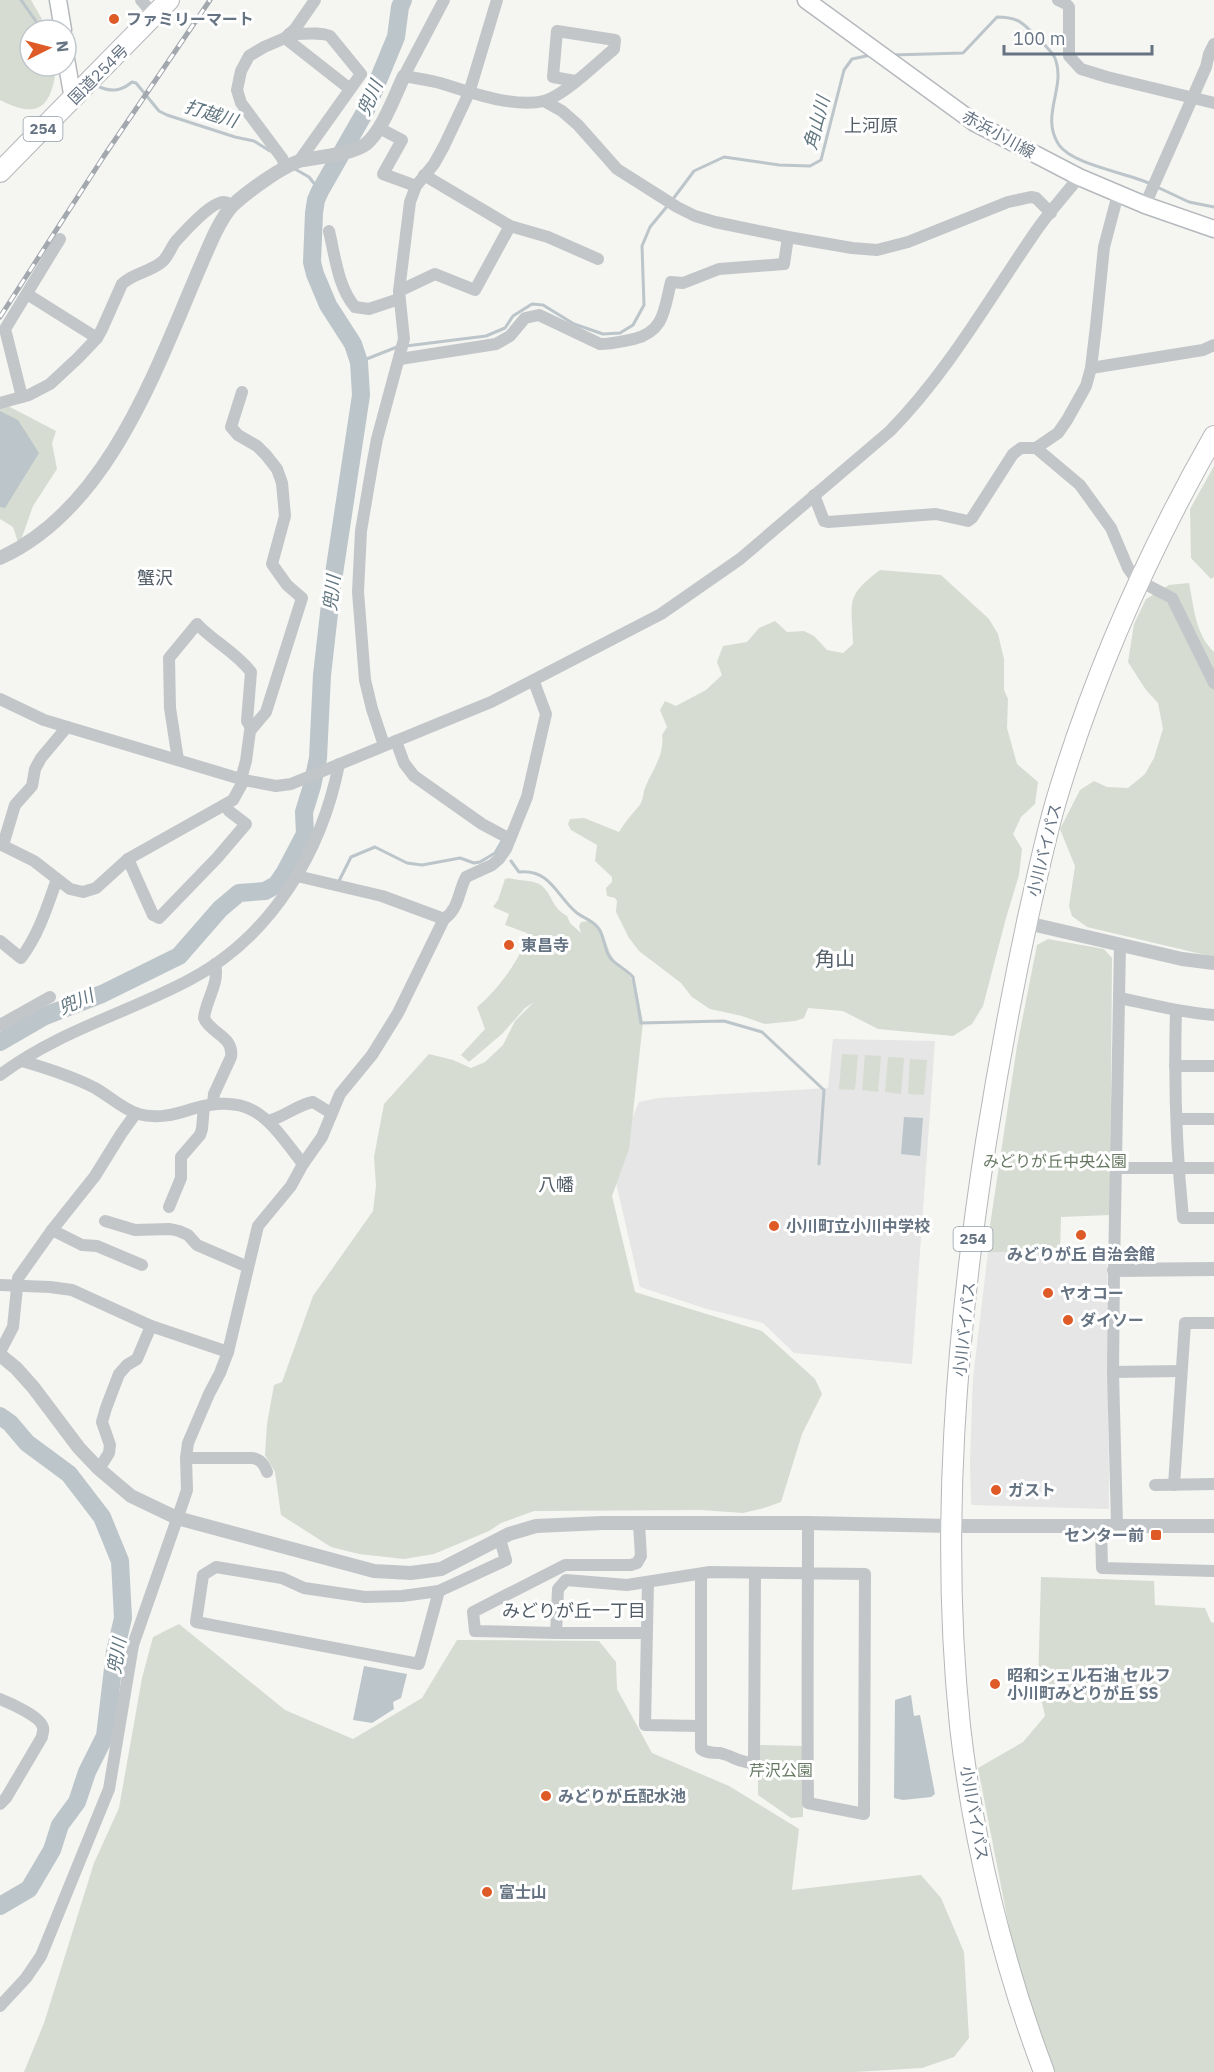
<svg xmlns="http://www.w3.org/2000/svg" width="1214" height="2072" font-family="'IBM Plex Sans','Noto Sans JP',sans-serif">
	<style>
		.built { fill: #e5e6e5 }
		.green { fill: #d6dcd2 }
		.water { fill: #bbc5ca }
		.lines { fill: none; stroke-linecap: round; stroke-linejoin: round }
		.stream { stroke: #bbc5ca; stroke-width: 3 }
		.river { stroke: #bbc5ca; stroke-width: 18 }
		.secondary-casing { stroke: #b5b9be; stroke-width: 19 }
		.trunk-casing { stroke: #b5b8bb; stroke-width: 22 }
		.minor { stroke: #c3c6c9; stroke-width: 12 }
		.tertiary { stroke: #c3c6c9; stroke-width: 14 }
		.secondary { stroke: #fff; stroke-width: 16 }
		.trunk { stroke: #fff; stroke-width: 20 }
		.rail-casing { stroke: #a3a8ae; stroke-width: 5 }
		.rail { stroke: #fff; stroke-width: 3; stroke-dasharray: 9; stroke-linecap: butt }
		.poi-dot { fill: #de5b28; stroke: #fff; stroke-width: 2 }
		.labels { text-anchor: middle; stroke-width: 6; stroke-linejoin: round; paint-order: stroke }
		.shield { fill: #fff; stroke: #939da8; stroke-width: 1.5 }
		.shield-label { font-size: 15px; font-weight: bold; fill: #657382 }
		.poi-label { font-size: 16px; font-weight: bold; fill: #657382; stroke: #fff; text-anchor: start }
		.street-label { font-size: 16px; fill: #657382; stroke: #fff }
		.park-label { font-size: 16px; fill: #677963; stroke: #fff }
		.water-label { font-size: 18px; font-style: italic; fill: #60757f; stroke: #fff }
		.neighbourhood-label { font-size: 18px; fill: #525d67; stroke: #fff }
		.quarter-label { font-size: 20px; fill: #525d67; stroke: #fff }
	</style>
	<rect width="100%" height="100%" fill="#f5f5f1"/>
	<g class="built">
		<polygon points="833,1039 935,1041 912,1364 794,1353 763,1323 707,1309 640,1287 612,1165 639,1102 658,1098 828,1088"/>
		<polygon points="988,1252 1107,1255 1109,1509 972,1505 971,1502 970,1462 973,1378"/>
	</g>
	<g class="green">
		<path d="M0,0H31L48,30H30V66H56V69C51,109 37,119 0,100Z"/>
		<polygon points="8,406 56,431 52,443 57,469 33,506 21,540 18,542 13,527 0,519 0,407"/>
		<polygon points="1214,466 1214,577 1211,579 1191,558 1190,509"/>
		<path d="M880,570L941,575L989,619L998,634L1004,659V690L1008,699L1007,728L1017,764L1038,782L1035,804L1021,817L1013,834L1022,849L1019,875L1006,918L983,1006L972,1024L953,1036L878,1029L843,1011L808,1008L804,1018L795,1021L765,1024L742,1016L710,1009L692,997L681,983L639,951L629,938L616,912L617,901L615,898L607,896L606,888L612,882V877L595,861L597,845L571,830L568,824L570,819L584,818L619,832C625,822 632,814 639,806C643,802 643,793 645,788C652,770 665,755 662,735L667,727L660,710L665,701L676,706L706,690L722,675L717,662L723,646L747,642L759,628L775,621L787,632L804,631L814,636L827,650L843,653L853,644C852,602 844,597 880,570Z"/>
		<path d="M1189,583C1194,607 1195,634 1214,652V957L1087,927L1072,916L1069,906L1075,866L1060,829L1080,790L1094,781L1107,787L1128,788L1145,774L1154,758L1163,729L1158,703L1146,690L1128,662L1134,624L1146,599L1169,585Z"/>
		<path d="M509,878C519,881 536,880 542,886C554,897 551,907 567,916L570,923L581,933L579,926L581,922L589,921L601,929L610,953L615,961L628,973L636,986L643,1022L629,1149L612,1196L635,1292L762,1331L815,1379L822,1394L802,1434L781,1502L764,1508L743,1513L701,1510L534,1511L501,1523L489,1531L434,1554L404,1559L359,1554L331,1547L281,1515L275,1472L265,1455L267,1424L274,1385L282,1382L313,1296L373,1211L376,1186L374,1157L384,1104L429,1054L453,1060L471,1068L485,1062L503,1045L515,1021L534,1002L525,1008L503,1033L469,1062L461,1055L485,1029L477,1007C495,993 524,956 527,933L505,925L509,914L493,907L498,900L505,879Z"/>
		<polygon points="1048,939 1104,949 1112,958 1110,1215 1061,1217 1060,1253 986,1252 1017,1046 1037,945"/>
		<polygon points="842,1054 858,1055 855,1090 839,1089"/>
		<polygon points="865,1055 881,1056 878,1092 862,1090"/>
		<polygon points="888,1057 904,1058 901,1094 885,1092"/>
		<polygon points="910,1059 927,1060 924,1095 908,1094"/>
		<polygon points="1041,1577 1154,1581 1155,1605 1205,1608 1211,1622 1214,1623 1214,2072 1051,2072 1018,1973 978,1768 1023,1742 1045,1716 1038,1685"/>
		<polygon points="179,1624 285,1710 353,1739 422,1698 457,1640 599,1641 616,1662 617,1689 652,1753 729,1786 799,1829 792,1890 921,1875 941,1898 964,1952 969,2038 954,2057 922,2068 855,2072 24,2072 44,2023 94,1863 119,1808 142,1678 153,1637"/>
		<polygon points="758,1745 803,1746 803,1817 791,1818 758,1795"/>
	</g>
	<g class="water">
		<polygon points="0,411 18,420 39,453 5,508 0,507"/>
		<polygon points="904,1117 923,1118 920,1156 901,1154"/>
		<polygon points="364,1666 407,1674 401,1698 393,1702 394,1709 372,1723 353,1720"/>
		<polygon points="911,1695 914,1716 920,1715 935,1794 931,1797 903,1800 894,1798 895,1700"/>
	</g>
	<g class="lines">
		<g class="stream">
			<polyline points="21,0 42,30"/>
			<path d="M892,55L963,53L997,17C1017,17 1023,22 1036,37C1042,43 1054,52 1056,61C1065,89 1040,117 1059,145C1073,165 1128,173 1151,184"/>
			<path d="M97,86C111,92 120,92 132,82L136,83L159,111L167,115L235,137L254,141L270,151"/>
			<polyline points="295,169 309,177 320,191"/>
			<polyline points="1157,187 1189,202 1214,207"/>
			<polyline points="673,199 694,171 724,157 779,165 810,166 821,160 844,70 852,59 871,55"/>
			<polyline points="406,346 486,336 505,328 513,316 532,304 543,305 574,324 603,334 620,333 633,325 644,305 642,246 650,227 669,204"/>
			<polyline points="359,362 397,347"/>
			<path d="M511,861L519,872C551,869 556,896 577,913C585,919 593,920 599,929C605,938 604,951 611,959C618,966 627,970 633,977L641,1023L724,1021L762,1032L824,1090L819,1164"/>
			<polyline points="339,881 351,857 375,847 407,863 422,865 460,858 474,863 480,862 495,853 502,841"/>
		</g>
		<g class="river">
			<polyline points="0,1042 45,1016 102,994 179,956 220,909 239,893 265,891 276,885 285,872 305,834 304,812 312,786 318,758 322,675 332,587 361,395 359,362 353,344 328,305 315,274 312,262 314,213 316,200 320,191 365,112 396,37 400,7 403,0"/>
			<polyline points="0,1416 10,1423 27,1443 69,1474 102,1517 120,1561 123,1618 115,1652 105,1736 87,1772 77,1802 60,1825 52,1850 29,1889 0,1906"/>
		</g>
		<g class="secondary-casing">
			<g id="secondary">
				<polyline points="58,0 63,30"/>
				<polyline points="806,0 975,123 1079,177 1145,205 1214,229"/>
				<polyline points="66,59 73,99"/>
			</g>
		</g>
		<g class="trunk-casing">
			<g id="trunk">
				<polyline points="0,172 169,0"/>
				<path d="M1044,2072C1003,1964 973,1841 960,1726C940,1532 956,1334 986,1142C998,1067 1012,992 1028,917C1037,878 1045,839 1056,801C1094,673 1148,552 1214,436"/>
			</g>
		</g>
		<g class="minor">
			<polyline points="141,0 155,16"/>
			<path d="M444,0L404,76C416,78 428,80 440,83C469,92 513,108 544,101C564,96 597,63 614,49L615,40L557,31L553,77L575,81"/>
			<polyline points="1058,0 1066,4 1069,7 1069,56 1081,69 1107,77 1214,103"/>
			<path d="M289,34C302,35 318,31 330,36L361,74L299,161"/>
			<polyline points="285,38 350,89"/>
			<polyline points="544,101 562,111 578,125 617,169 677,207 695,216 715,222 788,237 852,248 877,250 908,242 1008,202 1031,197 1036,198 1051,213"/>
			<polyline points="379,128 402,140 383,174 416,186"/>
			<polyline points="286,167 282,158 241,103 237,90 241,71 249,56 264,47 285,38 295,29 315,0"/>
			<polyline points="424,175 510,226 548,237 598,259"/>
			<polyline points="1145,205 1206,67 1209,54 1214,44"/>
			<path d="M329,231C335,256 338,287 355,307L369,309L399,299"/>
			<polyline points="399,291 435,274 475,290 510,226"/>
			<polyline points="27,294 97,338"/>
			<path d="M400,359L496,344L510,336L525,318L539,315L600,344C612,344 623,341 634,339C665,331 664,309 671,282L683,283L719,269L784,264L788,237"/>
			<polyline points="1091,368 1203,350 1214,345"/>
			<polyline points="22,397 5,329 60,239"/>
			<path d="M0,403L29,395L50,384L78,358L97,338L102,329L122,284C133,273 151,272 163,261C169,255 171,247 176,241C185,231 211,202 224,202C228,202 229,204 233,206"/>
			<polyline points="1036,448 1080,485 1111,528 1128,568 1133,575 1149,586 1172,598 1214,683"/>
			<polyline points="814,495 824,521 828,522 936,514 968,521 972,518 1013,454 1021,448 1036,448 1058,433 1067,420 1086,386 1091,368 1096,326 1104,247 1118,194"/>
			<path d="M0,699L44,720L244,780L276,786L291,784L491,702L661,614L740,559L890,431C948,372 989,299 1036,231C1049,212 1065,195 1079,177"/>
			<polyline points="396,741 404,763 414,776 482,824 510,839"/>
			<polyline points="384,745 372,709 365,680 358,592 361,531 372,466 377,439 404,339 399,291 410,202 416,186 434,164 444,146 469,93 497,0"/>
			<path d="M178,760L170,708L169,658L197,624C214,642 236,652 251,672L247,721L251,728"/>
			<polyline points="241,779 246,761 250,731 266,712 302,598 287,585 272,564 285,516 282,483 277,469 266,455 257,446 238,435 231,427 242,392"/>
			<polyline points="0,844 34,861 70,889 83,892 96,888 128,859 233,800 244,780"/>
			<polyline points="3,845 15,805 32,786 35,769 41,758 67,727"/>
			<polyline points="128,859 153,915 159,918 217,858 246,824 229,811 225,805"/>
			<polyline points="297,876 382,896 444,919"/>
			<path d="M0,941L21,958C39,934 47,907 57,879"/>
			<path d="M1119,998C1151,1004 1182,1013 1214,1015"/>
			<path d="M1176,1011C1174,1080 1176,1149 1183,1218H1214"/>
			<polyline points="0,1025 50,997"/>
			<path d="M22,1061C46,1068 72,1076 95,1088C109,1096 123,1109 138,1114C157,1119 174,1115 192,1109C253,1091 269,1120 303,1164"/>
			<polyline points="1175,1066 1214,1066"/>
			<path d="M0,1075C58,1031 128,1013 191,979C272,936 322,851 339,764"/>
			<path d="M213,1104L214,1094L231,1057C234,1036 211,1034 204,1018C206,999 220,983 215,964"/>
			<polyline points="1177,1119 1214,1119"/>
			<path d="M268,1121C284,1117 297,1105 313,1102L331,1113"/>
			<polyline points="1117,1168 1214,1168"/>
			<polyline points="169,1207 181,1178 181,1157 200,1135 202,1129 204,1106"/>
			<polyline points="105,1221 135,1230 170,1229 179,1231 188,1235 197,1245 248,1267"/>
			<polyline points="52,1230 82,1245 97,1246 142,1265"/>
			<polyline points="0,1285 50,1287 72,1290 151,1326 228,1352"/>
			<polyline points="0,1352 13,1327 18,1278 52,1230 95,1176 121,1134 136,1113"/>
			<polyline points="1113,1372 1181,1371"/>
			<path d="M186,1458H253C261,1460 264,1464 267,1472"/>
			<polyline points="99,1469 109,1453 110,1445 102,1422 106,1408 119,1374 127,1365 137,1359 151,1326"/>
			<polyline points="1155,1485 1214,1484"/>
			<polyline points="1174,1485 1185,1323 1214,1323"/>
			<polyline points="639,1524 641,1556 637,1563 631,1565 565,1565 473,1612 475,1631 556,1633 646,1633"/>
			<polyline points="1117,1525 1113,1372 1114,1270 1120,944"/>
			<polyline points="1101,1526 1102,1568 1214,1571"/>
			<polygon points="216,1567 282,1578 304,1588 365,1597 402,1596 439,1591 419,1664 196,1622 203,1575"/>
			<path d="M701,1574V1749C708,1754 712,1752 720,1753C733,1756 739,1763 754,1763L755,1573"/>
			<polyline points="648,1582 645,1725 700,1726"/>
			<polyline points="439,1591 506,1560 500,1539"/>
			<path d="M556,1633L558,1589L566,1580L627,1585L710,1572L865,1574L864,1814L808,1803C807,1710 808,1616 808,1523"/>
			<path d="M0,1699C10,1703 42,1717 43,1728C44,1731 42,1734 42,1737L6,1798L0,1804"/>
			<path d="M0,2006L26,1978L41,1956L109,1789L133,1645L183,1502L187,1490L186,1458L188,1443L209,1394L220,1373L228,1352L258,1226L291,1186L303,1164L322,1137L340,1094L372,1055L398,1013L444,919C459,909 458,892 466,877L492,865L499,859L506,849L527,797L546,714L534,682"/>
		</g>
		<g class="tertiary">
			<path d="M0,558C119,504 164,343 215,233C220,223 225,213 233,205C247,192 285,164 303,160C320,157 353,154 366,144C382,131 395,95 404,76"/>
			<polyline points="1027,923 1182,959 1214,963"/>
			<polyline points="1114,1270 1214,1269"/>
			<polyline points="0,1355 16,1368 33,1387 79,1448 99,1469 131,1496 177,1518 374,1571 411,1573 441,1569 509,1534 536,1526 602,1523 808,1523 951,1526 1214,1526"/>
		</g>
		<use href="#secondary" class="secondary"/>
		<use href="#trunk" class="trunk"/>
		<g class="rail-casing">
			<polyline id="rail" points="0,317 104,156 210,0"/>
		</g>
		<use href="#rail" class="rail"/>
	</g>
	<g class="poi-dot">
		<circle cx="114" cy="19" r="6"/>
		<circle cx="509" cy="945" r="6"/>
		<circle cx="774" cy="1226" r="6"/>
		<circle cx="1081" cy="1235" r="6"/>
		<circle cx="1048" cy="1293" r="6"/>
		<circle cx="1068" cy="1320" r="6"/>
		<circle cx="996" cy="1490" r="6"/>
		<rect x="1150" y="1529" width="12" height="12" rx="3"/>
		<circle cx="995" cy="1684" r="6"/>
		<circle cx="546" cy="1796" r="6"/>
		<circle cx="487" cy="1892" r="6"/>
	</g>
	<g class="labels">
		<g class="shield">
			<rect x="23.5" y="117" width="39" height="24" rx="4.5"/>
			<rect x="953.5" y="1227" width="39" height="24" rx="4.5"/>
		</g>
		<g class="shield-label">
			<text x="43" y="134">254</text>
			<text x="973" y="1244">254</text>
		</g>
		<g class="poi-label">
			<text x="126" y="25">ファミリーマート</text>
			<text x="521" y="951">東昌寺</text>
			<text x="786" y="1232">小川町立小川中学校</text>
			<text x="1081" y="1260" text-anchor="middle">みどりが丘 自治会館</text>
			<text x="1060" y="1299">ヤオコー</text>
			<text x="1080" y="1326">ダイソー</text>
			<text x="1008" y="1496">ガスト</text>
			<text x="1144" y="1541" text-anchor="end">センター前</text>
			<text x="1007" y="1681">昭和シェル石油 セルフ<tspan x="1007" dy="18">小川町みどりが丘 SS</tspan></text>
			<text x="558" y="1802">みどりが丘配水池</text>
			<text x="499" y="1898">富士山</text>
		</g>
		<g class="street-label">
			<text transform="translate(98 74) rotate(-45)" y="6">国道254号</text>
			<text transform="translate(999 134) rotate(29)" y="6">赤浜小川線</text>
			<text transform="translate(1044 850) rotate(-76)" y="6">小川バイパス</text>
			<text transform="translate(964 1329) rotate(-84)" y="6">小川バイパス</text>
			<text transform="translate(975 1813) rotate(80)" y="6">小川バイパス</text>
		</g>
		<g class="park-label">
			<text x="1055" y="1167">みどりが丘中央公園</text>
			<text x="781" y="1776">芹沢公園</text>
		</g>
		<g class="water-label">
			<text transform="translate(370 98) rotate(-66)" y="6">兜川</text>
			<text transform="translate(211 114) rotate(17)" y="6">打越川</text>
			<text transform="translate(817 123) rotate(-75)" y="6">角山川</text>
			<text transform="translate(332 593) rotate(-84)" y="6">兜川</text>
			<text transform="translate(76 1002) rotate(-24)" y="6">兜川</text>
			<text transform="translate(117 1656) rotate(-81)" y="6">兜川</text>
		</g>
		<g class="neighbourhood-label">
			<text x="871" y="132">上河原</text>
			<text x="155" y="584">蟹沢</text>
			<text x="556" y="1191">八幡</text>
			<text x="574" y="1617">みどりが丘一丁目</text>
		</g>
		<g class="quarter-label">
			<text x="835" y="966">角山</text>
		</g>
	</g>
	<g transform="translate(48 48) rotate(84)"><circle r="28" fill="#ffffff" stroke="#c1c7cd" stroke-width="1.5"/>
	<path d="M0-4.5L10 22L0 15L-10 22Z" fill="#de5b28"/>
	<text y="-9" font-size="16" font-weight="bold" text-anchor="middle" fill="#657382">N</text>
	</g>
	<path d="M1004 45v9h148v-9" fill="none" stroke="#657382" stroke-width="3"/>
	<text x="1013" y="45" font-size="18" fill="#657382" stroke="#ffffff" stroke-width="4.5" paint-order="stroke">100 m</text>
</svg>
